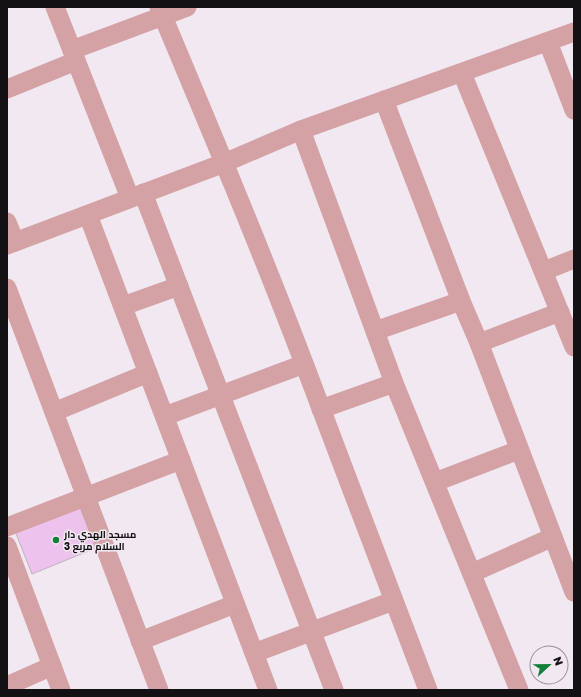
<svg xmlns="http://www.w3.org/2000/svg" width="581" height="697" font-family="'Golos Text',Cairo,sans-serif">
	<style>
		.building { fill: #edc2ec; stroke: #bcb4bc }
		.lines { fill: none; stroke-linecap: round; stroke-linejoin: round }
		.minor { stroke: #d4a2a4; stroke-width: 19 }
		.poi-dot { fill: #128036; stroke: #f1e8f1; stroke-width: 1.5 }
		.labels { text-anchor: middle; stroke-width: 3; stroke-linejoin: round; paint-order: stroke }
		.poi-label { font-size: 10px; font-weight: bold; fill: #141114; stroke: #f1e8f1; text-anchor: start }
	</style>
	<rect width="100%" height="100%" fill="#f1e8f1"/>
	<polygon class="building" points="79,505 96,548 32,574 15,531"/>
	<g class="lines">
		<g class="minor">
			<polyline points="55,7 130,198"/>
			<path d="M159,7C209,126 259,245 305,366C346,474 386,582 428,690"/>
			<polyline points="548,42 574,110"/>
			<polyline points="72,50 187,7"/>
			<polyline points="462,73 574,347"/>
			<polyline points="7,89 76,61"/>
			<polyline points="384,100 461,301 479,343 574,592"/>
			<polyline points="301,130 394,383 519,690"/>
			<polyline points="143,193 334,690"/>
			<polyline points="88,215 268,690"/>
			<polyline points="7,222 15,242"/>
			<polyline points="7,245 224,163 301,130 574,32"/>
			<polyline points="544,271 574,259"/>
			<polyline points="7,288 159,690"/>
			<polyline points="123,306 179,286"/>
			<polyline points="375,331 461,301"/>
			<polyline points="479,343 560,312"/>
			<polyline points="321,409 394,383"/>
			<polyline points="54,412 148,373"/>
			<polyline points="165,416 304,364"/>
			<polyline points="435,482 519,450"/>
			<polyline points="7,527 181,460"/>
			<polyline points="7,546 61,690"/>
			<polyline points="472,573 553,537"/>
			<polyline points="140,641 235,604"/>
			<polyline points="254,653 393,601"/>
			<polyline points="7,686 52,666"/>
		</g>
	</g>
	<circle class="poi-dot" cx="56" cy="540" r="4"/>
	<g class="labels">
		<g class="poi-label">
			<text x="64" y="538">مسجد الهدي دار<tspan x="64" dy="12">السلام مربع 3</tspan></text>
		</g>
	</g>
	<rect width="581" height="697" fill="none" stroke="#141114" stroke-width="16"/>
	<g transform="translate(549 665) rotate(68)"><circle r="19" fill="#f1e8f1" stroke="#999299"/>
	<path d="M0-3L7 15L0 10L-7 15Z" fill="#128036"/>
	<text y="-6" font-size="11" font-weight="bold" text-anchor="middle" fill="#141114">N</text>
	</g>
</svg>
